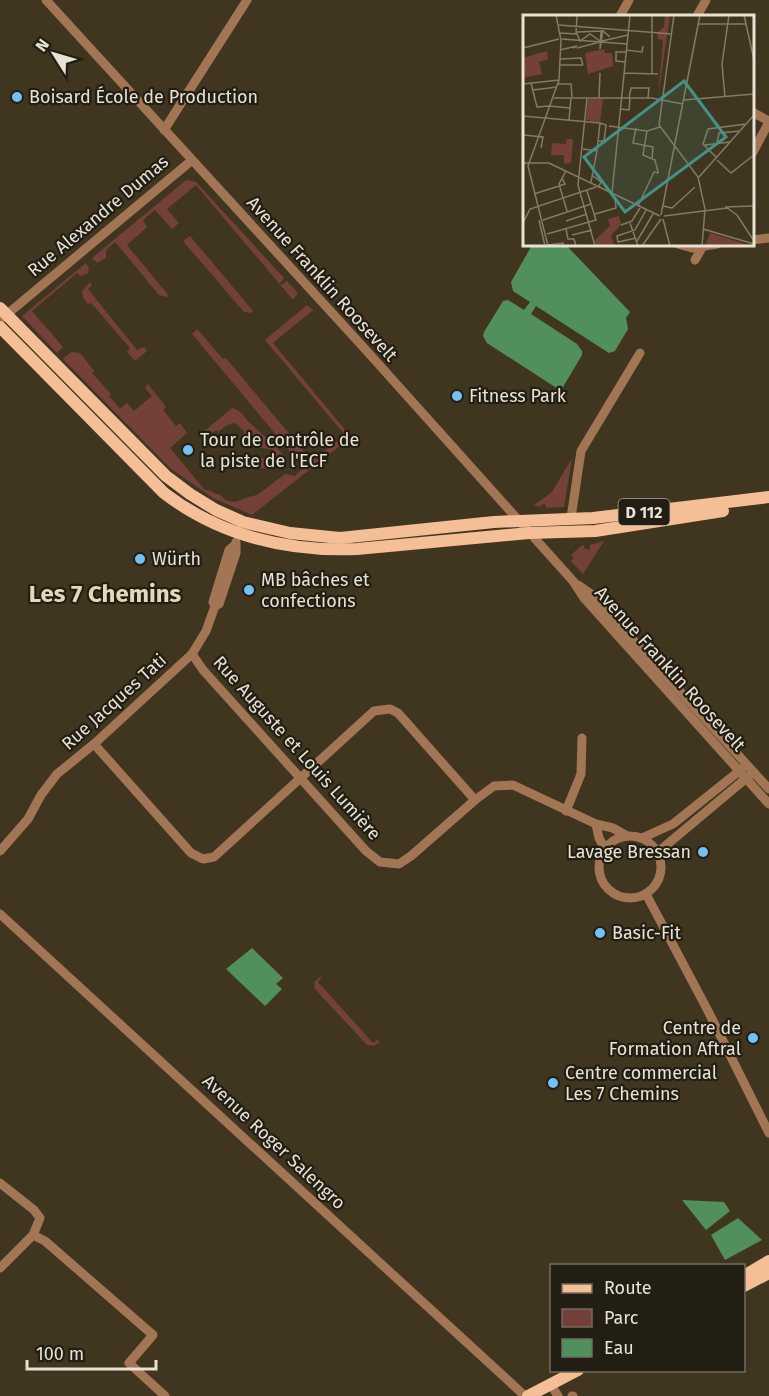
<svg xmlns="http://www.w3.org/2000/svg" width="769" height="1396" font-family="'Fira Sans',sans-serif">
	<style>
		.green { fill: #73403a }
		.water { fill: #51905d }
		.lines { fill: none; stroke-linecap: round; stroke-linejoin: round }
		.minor { stroke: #a27655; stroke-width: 9 }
		.major { stroke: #f4be96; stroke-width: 12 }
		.poi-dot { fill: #72c1f5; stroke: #221e14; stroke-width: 2 }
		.labels { text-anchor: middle; stroke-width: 4.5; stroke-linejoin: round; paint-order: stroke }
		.shield { fill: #221e14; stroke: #ada79a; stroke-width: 1.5 }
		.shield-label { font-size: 16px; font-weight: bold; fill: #e8e2d4 }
		.poi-label { font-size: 18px; fill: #e8e2d4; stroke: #221e14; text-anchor: start }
		.street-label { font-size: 18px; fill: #e8e2d4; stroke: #221e14 }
		.district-label { font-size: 24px; font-weight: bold; fill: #e3d8bc; stroke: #221e14 }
		.inset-road { fill: none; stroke: #837b67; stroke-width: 1.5 }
		.view { fill: #459188; fill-opacity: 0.15; stroke: #459188; stroke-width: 3 }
		.inset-edge { fill: none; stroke: #e8e2d4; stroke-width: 3 }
	</style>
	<rect width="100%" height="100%" fill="#40361f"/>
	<g class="green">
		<polygon points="186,180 196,182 284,278 280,283 281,285 287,281 298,293 293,300 196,185 167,209 179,223 172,229 155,210 143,220 147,227 127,245 169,296 167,297 159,295 115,242 106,250 106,258 97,263 92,258"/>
		<polygon points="190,236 253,311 251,313 244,312 183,241"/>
		<polygon points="86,263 89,268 88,273 81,276 77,273 32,311 63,347 57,353 22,316"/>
		<polygon points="90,282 92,285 88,289 137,350 144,347 147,351 135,361 127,352 130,348 91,303 88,304 83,298 82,291"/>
		<polygon points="307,305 313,310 273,343 351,437 252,515 213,498 170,468 63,359 71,352 80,353 94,371 92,373 111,394 109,396 120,409 127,403 134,411 152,396 145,388 148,384 166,407 163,410 176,426 180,423 187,433 170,448 204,489 220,495 227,501 236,502 248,497 257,495 285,474 295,476 301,470 302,466 192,334 197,329 223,359 226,358 312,461 345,435 265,340"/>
		<path d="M232,408C242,410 244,418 251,424C263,435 274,443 284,456V461L274,469L244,467L243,460L246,457H249L245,463L255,464L259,458L273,459L274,450L246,445L244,443V431L235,423L227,425L218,432L216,430L211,434L213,437L209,440L201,434Z"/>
		<polygon points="572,458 564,507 546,508 545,504 541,505 540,507 534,505 552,492"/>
		<polygon points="604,541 583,574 571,561 574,558 571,555 581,546 584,545 584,548 588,550 590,549 590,545"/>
		<polygon points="320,977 322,977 318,982 373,1043 379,1039 379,1042 374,1046 367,1045 315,989 314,982"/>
	</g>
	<g class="water">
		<polygon points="532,245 566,245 630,312 626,318 628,329 615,351 609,353 536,306 531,314 577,344 582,351 582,355 563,387 558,389 487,343 483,336 484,332 503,301 508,300 524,310 530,302 513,291 511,282"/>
		<polygon points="252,948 283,978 276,984 282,989 265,1006 226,969"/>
		<polygon points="682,1200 724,1202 730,1211 706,1230"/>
		<polygon points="738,1218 762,1240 725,1260 711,1235"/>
	</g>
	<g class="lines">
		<g class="minor">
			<polyline points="46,0 365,349 573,581 584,598 769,804"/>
			<polyline points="620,16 629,0"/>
			<polyline points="697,16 706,0"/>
			<polyline points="752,112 769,121"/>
			<polyline points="164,130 247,0"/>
			<polyline points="752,154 769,122"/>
			<polyline points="752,240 769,238"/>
			<polyline points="678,244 692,248 717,244"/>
			<polyline points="695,260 704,244"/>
			<polyline points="0,320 191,161"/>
			<polyline points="571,518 581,451 640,353"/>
			<polyline points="578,585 591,594 769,789"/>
			<polyline points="215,606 219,604 236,553 236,542"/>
			<polyline points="192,654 203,670 366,851 380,862 399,864 411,856 475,800 494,786 513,785 596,824 613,828 627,836"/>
			<polyline points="94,744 191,853 203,859 214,857 374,711 390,709 398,713 475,800"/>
			<polyline points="566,811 581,774 582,738"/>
			<polyline points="596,824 599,838 605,849"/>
			<circle cx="630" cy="867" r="31"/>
			<polyline points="642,838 673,824 743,768"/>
			<polyline points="0,851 28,819 41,795 57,774 94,744 192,654 206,631 215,606 213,602 229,550 235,545"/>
			<polyline points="658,852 750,775"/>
			<polyline points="646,894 707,1009 769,1133"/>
			<polyline points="0,914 525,1396"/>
			<polyline points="0,1183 34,1210 40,1218 33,1235"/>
			<polyline points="0,1268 33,1235 45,1241 153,1335 129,1363 165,1396"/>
			<polyline points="551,1385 558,1396"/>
			<polyline points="572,1396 573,1396"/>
		</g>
		<g class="major">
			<polyline points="0,308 166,476 190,494 216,510 243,522 290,533 340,538 494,522 593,518 769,497"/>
			<path d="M0,327L164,493C220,536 288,552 357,549L529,533L595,531L723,511"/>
			<polyline points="744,1276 769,1261"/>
			<polyline points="744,1286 769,1273"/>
			<polyline points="528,1396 578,1370"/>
		</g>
	</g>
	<g class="poi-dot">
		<circle cx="17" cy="97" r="6"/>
		<circle cx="457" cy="396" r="6"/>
		<circle cx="188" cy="450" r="6"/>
		<circle cx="140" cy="559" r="6"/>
		<circle cx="249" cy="590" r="6"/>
		<circle cx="703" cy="852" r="6"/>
		<circle cx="600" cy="933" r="6"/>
		<circle cx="753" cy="1038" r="6"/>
		<circle cx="553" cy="1083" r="6"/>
	</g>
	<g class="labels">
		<rect class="shield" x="618.5" y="499" width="51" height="26" rx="4.5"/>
		<g class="shield-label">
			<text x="644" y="518">D 112</text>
		</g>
		<g class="poi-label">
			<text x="29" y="103">Boisard École de Production</text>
			<text x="469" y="402">Fitness Park</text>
			<text x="200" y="446">Tour de contrôle de<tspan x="200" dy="21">la piste de l'ECF</tspan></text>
			<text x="152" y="565">Würth</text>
			<text x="261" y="586">MB bâches et<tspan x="261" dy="21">confections</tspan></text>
			<text x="691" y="858" text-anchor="end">Lavage Bressan</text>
			<text x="612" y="939">Basic-Fit</text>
			<text x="741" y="1034" text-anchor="end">Centre de<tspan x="741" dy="21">Formation Aftral</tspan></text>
			<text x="565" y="1079">Centre commercial<tspan x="565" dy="21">Les 7 Chemins</tspan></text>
		</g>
		<g class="street-label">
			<text transform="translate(98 216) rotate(-40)" y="6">Rue Alexandre Dumas</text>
			<text transform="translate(322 279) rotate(48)" y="6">Avenue Franklin Roosevelt</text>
			<text transform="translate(670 669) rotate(48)" y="6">Avenue Franklin Roosevelt</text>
			<text transform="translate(114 702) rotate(-42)" y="6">Rue Jacques Tati</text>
			<text transform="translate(297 748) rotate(48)" y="6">Rue Auguste et Louis Lumière</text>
			<text transform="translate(274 1142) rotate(43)" y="6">Avenue Roger Salengro</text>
		</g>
		<g class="district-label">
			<text x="105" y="602">Les 7 Chemins</text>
		</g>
	</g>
	<g transform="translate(523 15)">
		<rect width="231" height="231" fill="#40361f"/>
		<path d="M142,0H147L135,83L140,25L135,24L134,18L141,12ZM81,34L82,38H89L90,51L65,59L62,38ZM24,36L25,44L16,47L19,59L0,63V43ZM65,84H80L77,107L63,105ZM44,124H50L48,148L41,149V140H28L29,128L43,129ZM96,201L98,210L88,220L91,231H73L72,225L87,211L85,204ZM187,218L229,231H182Z" fill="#73403a"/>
		<path class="inset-road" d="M129,0V59M151,0L136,110L175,162L182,194L179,231M221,0L231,45M175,9H223M36,10L149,19M78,15L77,34L80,15M53,17L80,16L87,22M37,18L54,19L57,26L67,19L77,26M53,19L54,0M39,24L104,29M79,26L105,20M0,33L36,24M54,33L77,27M37,35L54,31L50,33M103,35L119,37L120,31M37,44L58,43L60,50M102,47L93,46V37H103M37,50H60M101,58L135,59M8,68L14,92L26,91M0,69L36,65M35,69H48L49,82M10,75L34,72M202,82L199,49L206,0M31,83H129L160,89M64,83L55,170L72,231M76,83L77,58M106,83L108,73H126L125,83M161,85L231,79M26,91L47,93M97,94L106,95L107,83M0,101L77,108L83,110L81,126H76M46,105L48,83M86,111L124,116L137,112M113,113L110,128L130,132L129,144M124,116L120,140L132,145L135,157M0,120L20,122L18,133M194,128L196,118L217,116M182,130L207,127M60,134L74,136L68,167M74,136L77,108M193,142L180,129L185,114L223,109M194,145L208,158L231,140M0,148H26L137,201M43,156L36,169L44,196M69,160L78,167L75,173M176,162L231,100M89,178L107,0M11,179L42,169L39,163M115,191L131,157L136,158M140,191L149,193L172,172M202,192L231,191M72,199L93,193L92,183M138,200L177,0M141,201L204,193L214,200L231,226M140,204L147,231M16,205L22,231M20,205L68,189M43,206L64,199M0,208L7,194L73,172M107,208L115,231M98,210L109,206L117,193M43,214L45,224H51L53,231M180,214L231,229M24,219L73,205L64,176M49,220L69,215M113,223L95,227L94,221L112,215L123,195M114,226L130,199M25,230L40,228V231M25,231L5,151L36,65L38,25L33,0M119,231L138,204"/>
		<path class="view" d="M161,66L203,122L102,197L61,142Z"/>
		<rect width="231" height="231" class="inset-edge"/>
	</g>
	<rect x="550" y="1264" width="195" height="108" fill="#221e14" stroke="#716c61" stroke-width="1.5"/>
	<rect x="562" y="1284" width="30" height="9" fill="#f4be96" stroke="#716c61" stroke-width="1.5"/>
	<text x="604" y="1294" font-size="18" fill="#e8e2d4">Route</text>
	<rect x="562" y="1309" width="30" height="18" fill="#73403a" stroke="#716c61" stroke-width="1.5"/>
	<text x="604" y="1324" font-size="18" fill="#e8e2d4">Parc</text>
	<rect x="562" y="1339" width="30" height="18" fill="#51905d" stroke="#716c61" stroke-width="1.5"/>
	<text x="604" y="1354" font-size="18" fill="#e8e2d4">Eau</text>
	<g transform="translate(54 54) rotate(307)" stroke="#221e14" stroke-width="4.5" paint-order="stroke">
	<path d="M0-4.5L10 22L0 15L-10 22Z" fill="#e8e2d4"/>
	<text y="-9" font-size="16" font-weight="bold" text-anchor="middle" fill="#e8e2d4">N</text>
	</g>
	<path d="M27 1360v9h129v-9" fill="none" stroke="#e8e2d4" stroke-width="3"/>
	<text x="36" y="1360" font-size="18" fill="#e8e2d4" stroke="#221e14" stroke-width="4.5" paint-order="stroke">100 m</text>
</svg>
